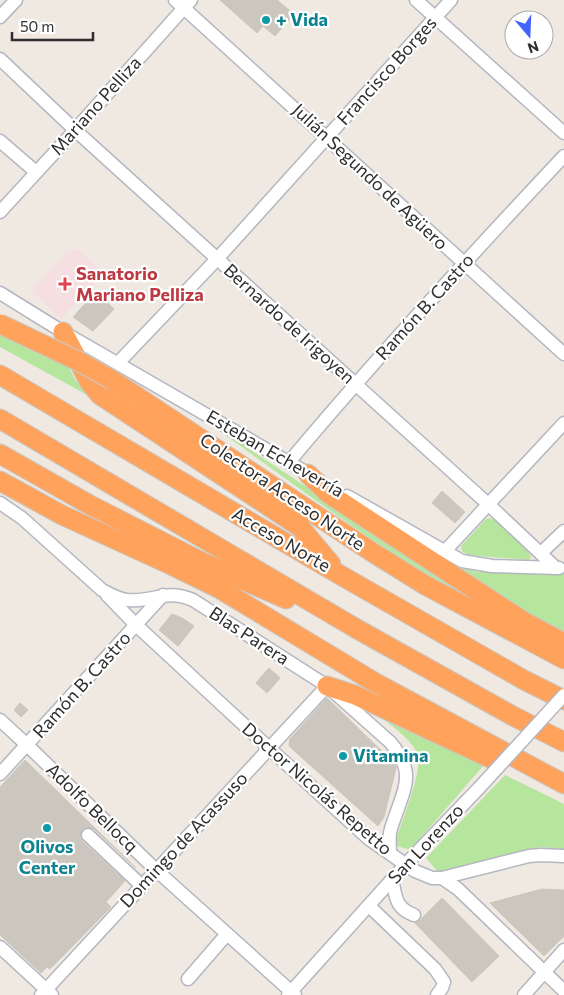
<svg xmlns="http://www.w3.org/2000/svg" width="564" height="995" font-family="Commissioner,sans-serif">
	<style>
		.medical { fill: #f5dfe0 }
		.green { fill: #b6e59e }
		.building { fill: #cbc7bf; stroke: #cbc5ba }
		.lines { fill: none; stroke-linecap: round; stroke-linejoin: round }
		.minor-casing { stroke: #b4b7c1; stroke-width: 15 }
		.highway-casing { stroke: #c9c9c9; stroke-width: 21 }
		.minor { stroke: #fff; stroke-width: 12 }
		.highway { stroke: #ffa35c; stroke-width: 19 }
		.minor-bridge-casing { stroke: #b4b7c1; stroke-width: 15; stroke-linecap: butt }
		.highway-bridge-casing { stroke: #c9c9c9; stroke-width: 21; stroke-linecap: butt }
		.minor-bridge { stroke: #fff; stroke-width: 12 }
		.highway-bridge { stroke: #ffa35c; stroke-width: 19 }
		.culture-dot { fill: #0f9aa8; stroke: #fff; stroke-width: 2 }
		.health-dot { fill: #e0444e; stroke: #fff; stroke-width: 2 }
		.labels { text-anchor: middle; stroke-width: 4.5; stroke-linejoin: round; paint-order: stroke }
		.culture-label { font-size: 18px; font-weight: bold; fill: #0d838f; stroke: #fff; text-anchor: start }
		.street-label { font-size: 18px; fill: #2e2e2e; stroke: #fff }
		.health-label { font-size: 18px; font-weight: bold; fill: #be3a42; stroke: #fff; text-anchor: start }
	</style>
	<rect width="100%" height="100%" fill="#efe9e1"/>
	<polygon class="medical" points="79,250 96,266 100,277 61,319 31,291 68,251"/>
	<g class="green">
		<polygon points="0,334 67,364 75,379 89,396 0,347"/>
		<path d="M199,416L490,608C387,558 292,482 199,416Z"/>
		<polygon points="489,518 496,520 528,552 531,557 529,560 468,555 462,551 461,546 485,520"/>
		<polygon points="410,538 461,568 478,572 564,574 564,634 519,611"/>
		<path d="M368,708L484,765L410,850L394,845C400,827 422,773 418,756C413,738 382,719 368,708Z"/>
		<polygon points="505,775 564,804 564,849 542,847 444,872 437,871 426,858"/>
	</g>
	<g class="building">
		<polygon points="220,0 277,0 294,14 275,36 263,26 257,33"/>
		<polygon points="94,294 104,304 106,301 114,309 93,331 73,317"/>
		<polygon points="442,491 465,512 455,523 432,503"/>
		<polygon points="172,614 182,618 194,626 178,646 159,630"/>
		<polygon points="269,668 280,678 267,693 256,683"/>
		<polygon points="327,698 395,764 396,768 384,817 378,826 289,746 290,739"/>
		<polygon points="20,703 28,710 21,717 14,710"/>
		<polygon points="25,760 136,868 94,829 86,827 82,830 80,837 82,841 125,881 106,902 111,907 50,969 47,967 41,973 0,935 0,787"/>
		<polygon points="542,889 564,890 564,936 544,956 490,903"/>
		<polygon points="442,898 499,956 472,982 415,923 419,921"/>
	</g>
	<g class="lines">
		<g class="minor-casing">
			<g id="minor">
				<polyline points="175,0 564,354"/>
				<polyline points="416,0 564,133"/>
				<polyline points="0,17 16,0"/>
				<polyline points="0,59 75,130 489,505 556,568"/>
				<polyline points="0,141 36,172"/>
				<polyline points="0,212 67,139 191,0"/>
				<polyline points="0,293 63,332 314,477"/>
				<polyline points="118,363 217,259 451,0"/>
				<path d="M289,462C377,357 470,256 564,156"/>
				<polyline points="347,496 462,561 492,566 559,568"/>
				<path d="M0,503L22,518L102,590C110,594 118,599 127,600C154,603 164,588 193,600L327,686L390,742C414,770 407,783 396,814C394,820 391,827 390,833C389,839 390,847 390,853"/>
				<polyline points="445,551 564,423"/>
				<polyline points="541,553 564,531"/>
				<polyline points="107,595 136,625 269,748 369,839 415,871 432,878 442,878 529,856 541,855 564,856"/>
				<polyline points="0,720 27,745 156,870 295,995"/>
				<polyline points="0,774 163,595"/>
				<polyline points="88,835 142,886"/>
				<polyline points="442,878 458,889 564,991"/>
				<path d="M392,879C396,897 395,908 414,915"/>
				<polyline points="369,906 435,969 444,982 442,988 437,995"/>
				<polyline points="0,947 52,995"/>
				<polyline points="188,979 227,934"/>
				<polyline points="41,995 327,686"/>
				<polyline points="288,995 405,865 479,788"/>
				<polyline points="524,995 564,950"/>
			</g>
		</g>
		<g class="highway-casing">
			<g id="highway">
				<polyline points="63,332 90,383 100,395 300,527 331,564"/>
				<polyline points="0,375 342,576 524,680 564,700"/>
				<polyline points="112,380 372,552 425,585 564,659"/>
				<polyline points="0,419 357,629 513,716 564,742"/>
				<polyline points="0,454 90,505 202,562 286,599"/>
				<polyline points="308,474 329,494 523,621 564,643"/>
				<polyline points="0,481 62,515 169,564 220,589 374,682 564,784"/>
				<polyline points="327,686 355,695 492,759"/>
			</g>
		</g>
		<use href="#minor" class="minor"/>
		<use href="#highway" class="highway"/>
		<g class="minor-bridge-casing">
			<polyline id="minor-bridge" points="479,788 564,695"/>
		</g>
		<g class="highway-bridge-casing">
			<polyline id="highway-bridge" points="0,324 80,362 112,380"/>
		</g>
		<use href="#minor-bridge" class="minor-bridge"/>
		<use href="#highway-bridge" class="highway-bridge"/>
	</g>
	<g class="culture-dot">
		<circle cx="266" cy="20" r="5"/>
		<circle cx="343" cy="756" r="5"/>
		<circle cx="47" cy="828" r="5"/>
	</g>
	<path class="health-dot" d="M62.5 276.5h5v5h5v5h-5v5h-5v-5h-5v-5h5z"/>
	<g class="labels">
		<g class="culture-label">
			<text x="276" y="26">+ Vida</text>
			<text x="353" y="762">Vitamina</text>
			<text x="47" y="853" text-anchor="middle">Olivos<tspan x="47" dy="21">Center</tspan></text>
		</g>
		<g class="street-label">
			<text transform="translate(387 71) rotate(-48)" y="6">Francisco Borges</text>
			<text transform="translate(96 106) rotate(-48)" y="6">Mariano Pelliza</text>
			<text transform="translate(370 177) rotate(43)" y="6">Julián Segundo de Agüero</text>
			<text transform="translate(425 307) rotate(-48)" y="6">Ramón B. Castro</text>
			<text transform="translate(289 324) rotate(42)" y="6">Bernardo de Irigoyen</text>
			<text transform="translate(275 454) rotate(30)" y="6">Esteban Echeverría</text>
			<text transform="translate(282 492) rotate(34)" y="6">Colectora Acceso Norte</text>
			<text transform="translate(281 540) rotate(30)" y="6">Acceso Norte</text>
			<text transform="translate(249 636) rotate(33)" y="6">Blas Parera</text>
			<text transform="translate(82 685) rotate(-48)" y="6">Ramón B. Castro</text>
			<text transform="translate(317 789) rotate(41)" y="6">Doctor Nicolás Repetto</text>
			<text transform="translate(92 808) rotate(44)" y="6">Adolfo Bellocq</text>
			<text transform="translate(184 840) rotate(-47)" y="6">Domingo de Acassuso</text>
			<text transform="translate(426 844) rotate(-47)" y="6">San Lorenzo</text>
		</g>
		<g class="health-label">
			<text x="76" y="280">Sanatorio<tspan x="76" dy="21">Mariano Pelliza</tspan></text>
		</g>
	</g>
	<g transform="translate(529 35) rotate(161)"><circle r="24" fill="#ffffff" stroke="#ababab"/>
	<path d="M0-4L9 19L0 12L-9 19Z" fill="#4264fb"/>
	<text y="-8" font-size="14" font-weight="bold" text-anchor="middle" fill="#2e2e2e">N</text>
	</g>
	<path d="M12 32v8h81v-8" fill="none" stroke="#2e2e2e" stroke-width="2.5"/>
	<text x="20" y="32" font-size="15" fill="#2e2e2e" stroke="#ffffff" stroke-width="4" paint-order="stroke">50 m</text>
</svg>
